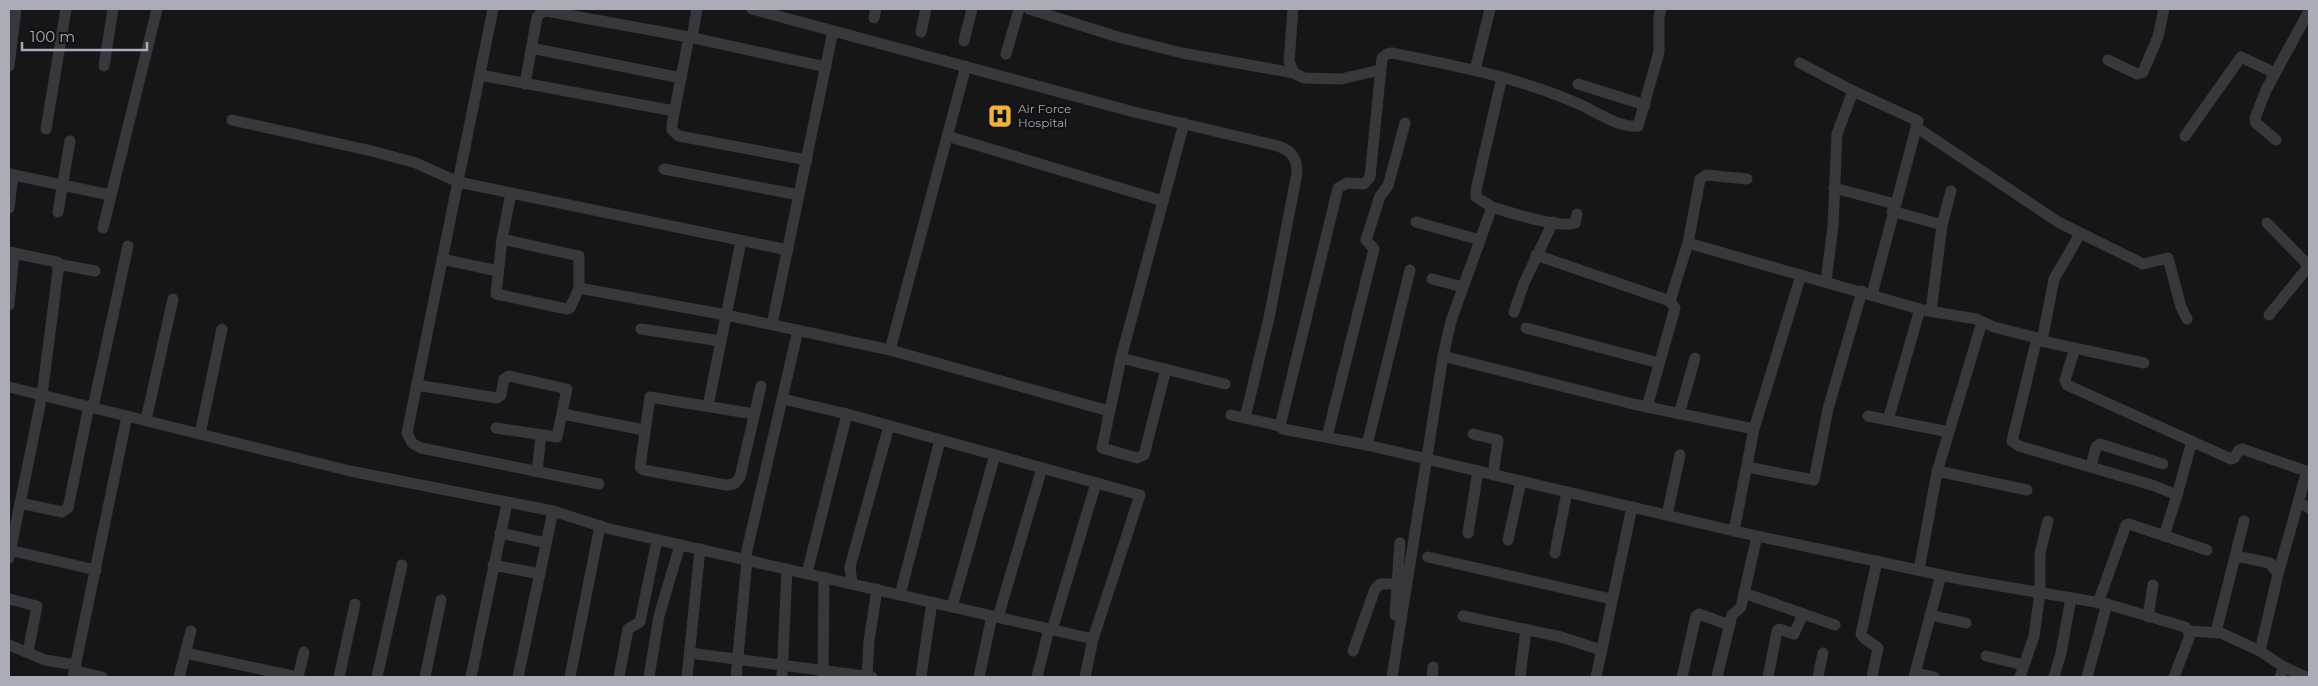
<svg xmlns="http://www.w3.org/2000/svg" width="2318" height="686" font-family="Montserrat,sans-serif">
	<style>
		.lines { fill: none; stroke-linecap: round; stroke-linejoin: round }
		.minor { stroke: #37383d; stroke-width: 11 }
		.labels { text-anchor: middle; stroke-width: 4.5; stroke-linejoin: round; paint-order: stroke }
		.poi-label { font-size: 12px; fill: #a9adb8; stroke: #111113; text-anchor: start }
	</style>
	<rect width="100%" height="100%" fill="#161618"/>
	<g class="lines">
		<g class="minor">
			<polyline points="493,9 407,433 412,443 421,448 599,484"/>
			<path d="M752,9L1134,112L1278,146C1292,151 1297,158 1297,173L1269,318L1245,418"/>
			<polyline points="1029,9 1118,37 1182,53 1294,73"/>
			<polyline points="1293,9 1289,62 1294,73 1304,78 1341,79 1380,70"/>
			<path d="M1661,9L1659,17V52L1638,126C1619,128 1598,113 1581,105C1521,78 1457,66 1392,53L1387,54L1382,58L1370,177L1364,184L1347,183L1338,188L1280,426L1283,429L1367,445L1734,531L1960,579L2107,604L2185,627L2189,631V638L2174,677"/>
			<polyline points="874,18 876,9"/>
			<polyline points="921,32 926,9"/>
			<polyline points="689,37 672,124 672,130 679,136 807,160"/>
			<polyline points="692,38 697,9"/>
			<polyline points="964,41 972,9"/>
			<polyline points="531,48 681,78"/>
			<polyline points="1006,54 1019,9"/>
			<polyline points="2108,60 2137,74 2143,72 2158,37 2164,9"/>
			<polyline points="1800,63 1853,91 1918,121 1872,294"/>
			<polyline points="9,66 16,9"/>
			<polyline points="104,66 113,9"/>
			<polyline points="1475,70 1490,9"/>
			<polyline points="480,75 674,111"/>
			<polyline points="525,84 537,17 541,13 546,11 689,37 826,67"/>
			<polyline points="1578,84 1645,105"/>
			<polyline points="232,120 372,151 416,163 458,182 788,250"/>
			<polyline points="1916,127 2058,222 2143,264 2168,258 2181,307 2187,319"/>
			<polyline points="46,129 66,9"/>
			<polyline points="947,136 1163,201"/>
			<polyline points="2185,136 2241,57 2275,73"/>
			<polyline points="2276,140 2256,123 2255,118 2266,90 2309,11"/>
			<polyline points="664,169 799,195"/>
			<polyline points="9,174 110,195"/>
			<polyline points="1834,188 1895,204"/>
			<path d="M1492,207C1509,212 1558,229 1575,223L1577,214"/>
			<polyline points="9,208 13,175"/>
			<polyline points="1892,211 1942,225"/>
			<polyline points="58,212 70,141"/>
			<polyline points="1416,222 1480,240"/>
			<polyline points="2267,223 2309,266"/>
			<polyline points="103,228 157,9"/>
			<polyline points="502,239 579,256 579,288 570,308 567,309 496,294 502,239 511,193"/>
			<polyline points="1688,243 1923,310 1976,319 1994,327 2037,338 2012,441 2019,446 2155,486 2177,495 2164,536"/>
			<polyline points="9,252 57,262 58,271 42,395 9,558"/>
			<polyline points="1536,255 1670,301 1675,308 1647,407"/>
			<polyline points="442,259 498,271"/>
			<polyline points="57,264 95,271"/>
			<polyline points="1432,279 1463,287"/>
			<polyline points="1826,281 1833,226 1837,134 1853,91"/>
			<polyline points="579,288 726,315 890,350 1109,411"/>
			<polyline points="1670,301 1688,243 1700,179 1706,175 1747,179"/>
			<polyline points="9,305 14,253"/>
			<polyline points="1931,311 1942,225 1951,191"/>
			<polyline points="1514,312 1524,283 1553,222"/>
			<polyline points="2269,315 2309,266"/>
			<polyline points="772,324 833,31"/>
			<polyline points="1526,328 1659,363"/>
			<polyline points="641,329 721,341"/>
			<polyline points="2037,340 2144,363"/>
			<polyline points="2042,341 2054,279 2080,234"/>
			<polyline points="2075,348 2065,380 2067,385 2231,459 2234,458 2239,450 2242,449 2309,472"/>
			<polyline points="890,350 966,66"/>
			<polyline points="1443,356 1633,404 1754,429"/>
			<polyline points="1121,358 1225,384"/>
			<polyline points="1166,369 1144,455 1137,458 1102,448 1121,358 1184,123"/>
			<polyline points="416,385 497,398 501,395 504,379 509,376 567,389 557,437 496,428"/>
			<polyline points="9,387 350,471 553,511 606,528 1093,639"/>
			<polyline points="783,399 847,414 1140,495 1093,639 1085,677"/>
			<polyline points="708,406 741,241"/>
			<polyline points="93,407 128,246"/>
			<polyline points="563,414 644,430"/>
			<polyline points="754,414 650,397 640,467 644,470 726,485 734,484 740,477 761,386"/>
			<polyline points="1679,414 1695,358"/>
			<polyline points="1231,415 1280,426"/>
			<polyline points="1868,416 1949,432"/>
			<polyline points="146,420 173,299"/>
			<polyline points="1888,420 1920,309"/>
			<polyline points="200,434 222,329"/>
			<polyline points="1473,434 1498,440 1493,475"/>
			<polyline points="1327,437 1374,249 1366,240 1380,196 1388,186 1405,123"/>
			<polyline points="1367,445 1410,270"/>
			<polyline points="2091,466 2096,447 2100,444 2163,464"/>
			<polyline points="1747,467 1814,480 1828,409 1862,291"/>
			<polyline points="1937,471 2027,490"/>
			<polyline points="537,472 541,435"/>
			<polyline points="2177,495 2192,441"/>
			<polyline points="2298,502 2309,508"/>
			<polyline points="20,503 62,512 68,508 89,406"/>
			<polyline points="1667,515 1680,455"/>
			<polyline points="1734,531 1754,429 1801,275"/>
			<polyline points="500,533 546,543"/>
			<polyline points="1468,533 1478,471"/>
			<polyline points="1508,540 1521,481"/>
			<polyline points="9,550 96,570"/>
			<polyline points="1555,553 1567,492"/>
			<polyline points="2236,556 2270,563 2278,574 2260,651"/>
			<polyline points="1428,557 1611,599"/>
			<polyline points="745,559 798,330"/>
			<polyline points="493,565 540,574"/>
			<polyline points="1919,570 1937,472 1982,322"/>
			<polyline points="807,573 847,414"/>
			<polyline points="2278,574 2307,471"/>
			<polyline points="852,584 850,567 889,426"/>
			<polyline points="1744,593 1835,625"/>
			<polyline points="900,595 940,440"/>
			<polyline points="9,599 37,606 28,652"/>
			<polyline points="2098,603 2126,525 2129,524 2207,550"/>
			<polyline points="952,607 995,455"/>
			<polyline points="1395,615 1400,543"/>
			<polyline points="1930,615 1966,623"/>
			<polyline points="1463,616 1561,637 1601,650"/>
			<polyline points="998,617 1042,468"/>
			<polyline points="2148,617 2153,585"/>
			<polyline points="1052,630 1096,483"/>
			<polyline points="2189,631 2221,633 2260,651 2284,667 2280,677"/>
			<polyline points="2216,632 2244,521"/>
			<polyline points="9,645 45,660 76,665"/>
			<polyline points="1353,651 1375,589 1380,584 1397,584"/>
			<polyline points="185,653 298,677"/>
			<polyline points="690,653 872,677"/>
			<polyline points="1986,656 2024,665"/>
			<polyline points="2284,667 2306,677"/>
			<polyline points="75,671 102,677"/>
			<polyline points="1916,673 1934,677"/>
			<polyline points="823,676 824,577"/>
			<polyline points="73,677 127,416"/>
			<polyline points="179,677 191,631"/>
			<polyline points="298,677 304,652"/>
			<polyline points="339,677 355,604"/>
			<polyline points="377,677 402,565"/>
			<polyline points="425,677 441,600"/>
			<polyline points="471,677 507,503"/>
			<polyline points="518,677 553,511"/>
			<polyline points="570,677 600,526"/>
			<polyline points="619,677 628,629 640,622 657,540"/>
			<polyline points="649,677 659,616 680,545"/>
			<polyline points="687,677 700,549"/>
			<polyline points="736,677 747,560"/>
			<polyline points="782,677 787,569"/>
			<polyline points="867,677 869,641 877,589"/>
			<polyline points="921,677 932,602"/>
			<polyline points="979,677 992,616"/>
			<polyline points="1037,677 1049,629"/>
			<polyline points="1392,677 1443,356 1451,321 1492,207 1476,197 1476,190 1502,77"/>
			<polyline points="1432,677 1433,667"/>
			<polyline points="1520,677 1526,629"/>
			<polyline points="1596,677 1632,507"/>
			<polyline points="1682,677 1696,616 1699,614 1729,625"/>
			<polyline points="1717,677 1732,615 1741,607 1757,536"/>
			<polyline points="1768,677 1777,631 1779,629 1794,634 1803,614"/>
			<polyline points="1818,677 1823,653"/>
			<polyline points="1872,677 1878,648 1864,638 1861,634 1877,561"/>
			<polyline points="1914,677 1941,575"/>
			<polyline points="2020,677 2034,636 2040,592 2040,553 2048,521"/>
			<polyline points="2054,677 2061,653 2071,598"/>
			<polyline points="2087,677 2107,604"/>
		</g>
	</g>
	<defs>
		<g id="hospital-square" transform="scale(1.25)"><rect x="-9" y="-9" width="18" height="18" rx="4" fill="#eab53c" stroke="#111113"/><path d="M-5-5h3v3.5h4V-5h3V5h-3V1.5h-4V5h-3Z" fill="#111"/></g>
	</defs>
	<g fill-rule="evenodd">
		<use href="#hospital-square" x="1000" y="116"/>
	</g>
	<g class="labels">
		<g class="poi-label">
			<text x="1018" y="113">Air Force<tspan x="1018" dy="14">Hospital</tspan></text>
		</g>
	</g>
	<rect width="2318" height="686" fill="none" stroke="#a9adb8" stroke-width="20"/>
	<path d="M22 42v8h125v-8" fill="none" stroke="#a9adb8" stroke-width="2.5"/>
	<text x="30" y="42" font-size="15" fill="#a9adb8" stroke="#111113" stroke-width="4" paint-order="stroke">100 m</text>
</svg>
